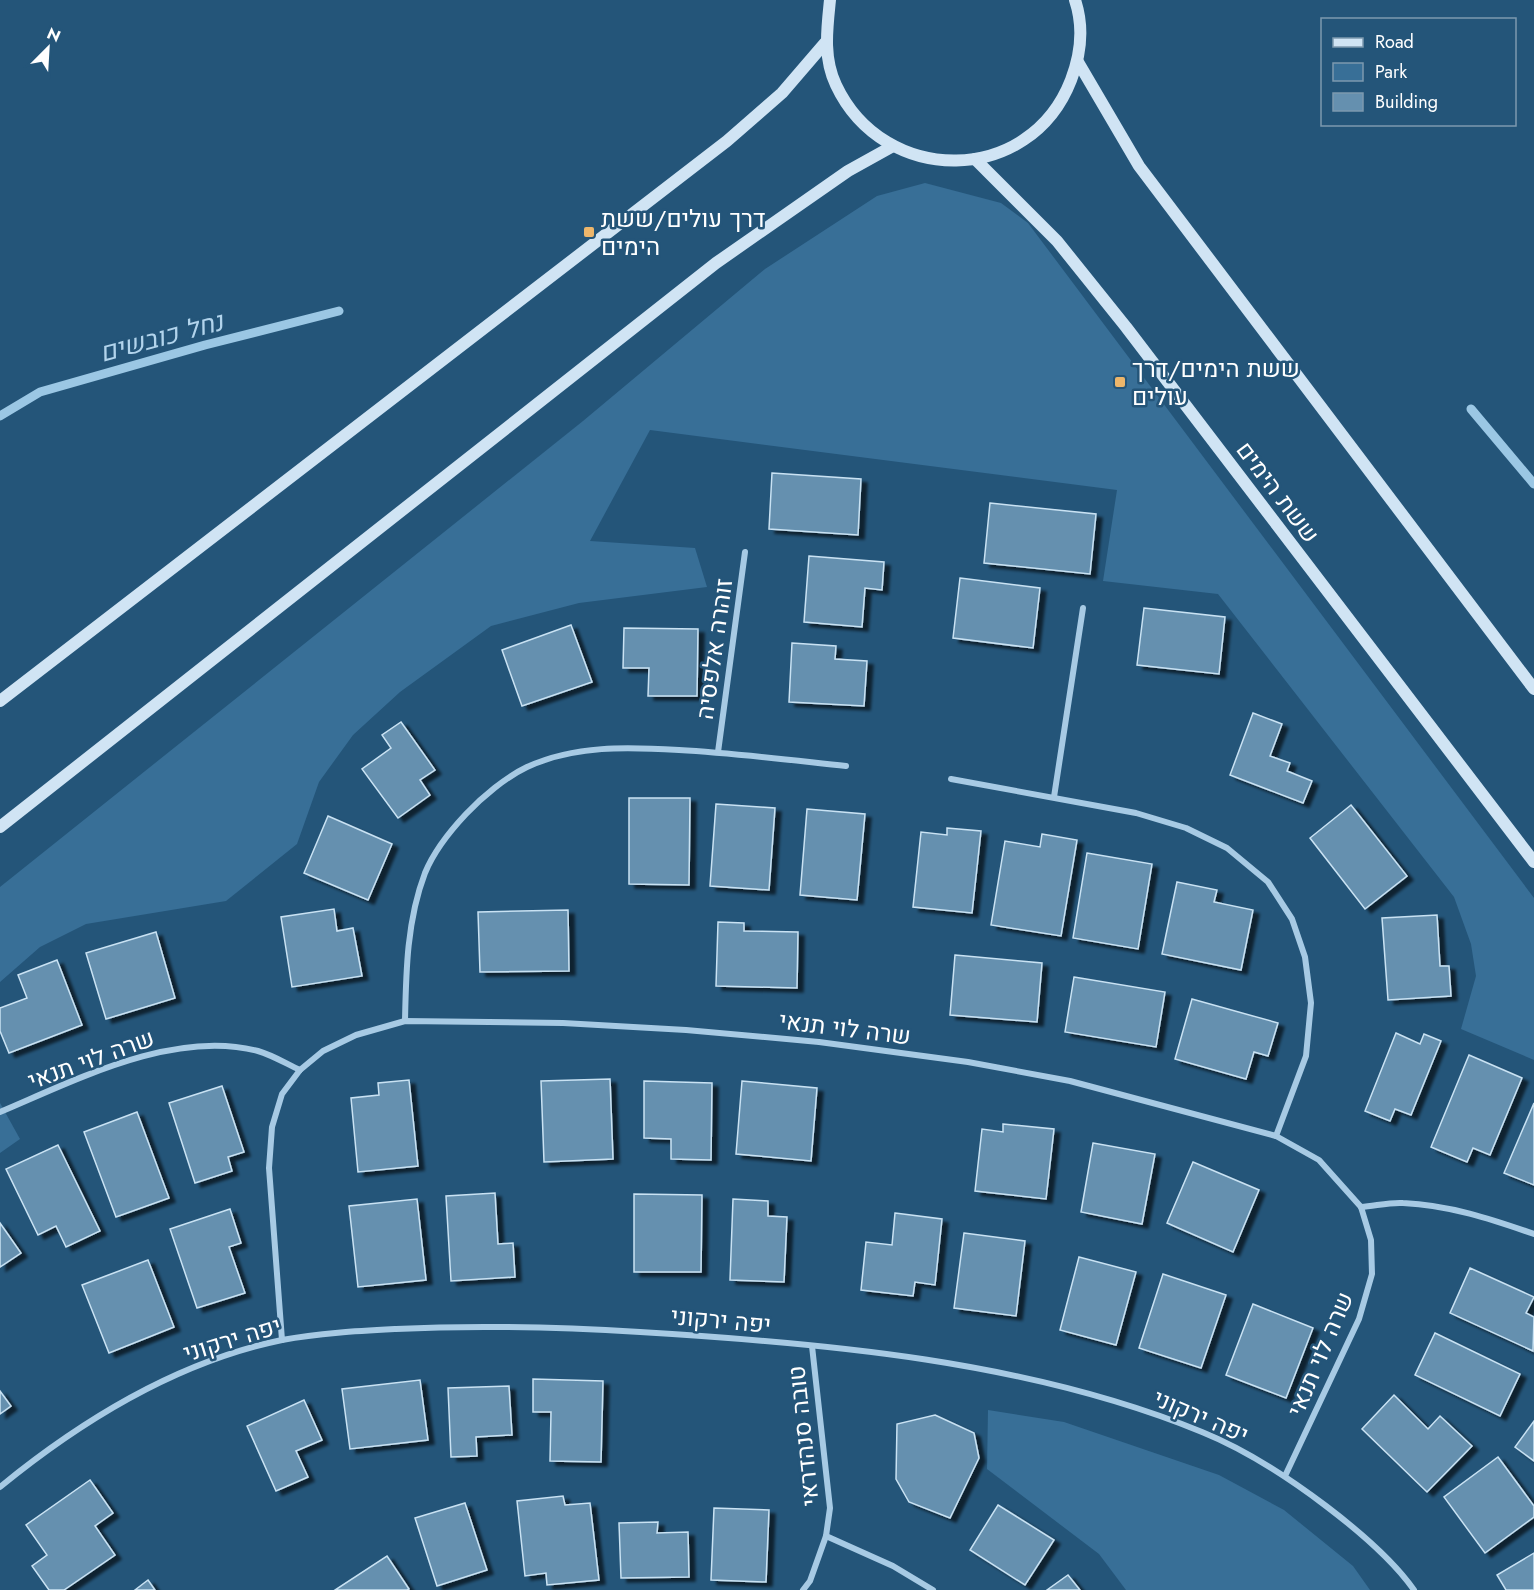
<svg xmlns="http://www.w3.org/2000/svg" width="1534" height="1590" font-family="Jost,Heebo,sans-serif">
  <defs>
    <filter id="shadow"><feDropShadow dx="6" dy="4" stdDeviation="1.5" flood-color="#0009"/></filter>
  </defs>
  <rect width="100%" height="100%" fill="#245579"/>
  <!-- green -->
  <g fill="#386f97">
    <polygon points="925,183 1001,203 1028,223 1534,898 1534,1060 1461,1029 1476,976 1471,944 1454,897 1218,594 1103,581 1117,490 650,430 590,541 695,548 707,587 579,603 491,626 400,692 353,735 319,782 297,844 226,901 86,924 40,947 0,982 0,887 583,421 765,269 877,196"/>
    <polygon points="0,1103 20,1139 0,1153"/>
    <polygon points="988,1410 1064,1422 1219,1475 1284,1510 1353,1566 1370,1590 1126,1590 1099,1554 987,1469"/>
  </g>
  <g fill="none" stroke-linecap="round" stroke-linejoin="round">
    <!-- stream -->
    <g stroke="#9bc7e4" stroke-width="9">
      <polyline points="1471,409 1534,484"/>
      <polyline points="0,416 40,392 205,345 339,311"/>
    </g>
  </g>
  <!-- building -->
  <g fill="#6590af" stroke="#c9e2f3" stroke-width="1.5" filter="url(#shadow)">
    <polygon points="772,473 861,479 858,535 769,529"/>
    <polygon points="990,503 1096,514 1090,574 984,563"/>
    <polygon points="809,556 884,562 882,590 865,588 862,627 804,622"/>
    <polygon points="960,578 1040,588 1033,648 953,638"/>
    <polygon points="1144,608 1225,617 1219,674 1137,665"/>
    <polygon points="571,625 592,682 522,706 502,650"/>
    <polygon points="624,628 698,629 697,696 648,696 649,668 623,668"/>
    <polygon points="792,643 836,646 835,659 867,661 864,706 789,702"/>
    <polygon points="1253,713 1282,724 1270,756 1290,763 1287,771 1312,781 1303,803 1230,775"/>
    <polygon points="401,722 435,770 420,780 430,795 398,818 362,769 391,748 382,735"/>
    <polygon points="629,798 690,798 689,885 629,884"/>
    <polygon points="716,804 775,808 769,890 710,886"/>
    <polygon points="1351,805 1407,876 1365,909 1310,838"/>
    <polygon points="807,809 865,814 857,900 800,895"/>
    <polygon points="328,816 392,844 368,900 304,873"/>
    <polygon points="947,828 981,831 972,913 913,907 921,832 947,835"/>
    <polygon points="1042,834 1077,840 1061,936 991,925 1005,841 1040,847"/>
    <polygon points="1087,853 1152,864 1138,949 1073,938"/>
    <polygon points="1177,882 1217,890 1214,902 1253,910 1241,970 1162,954"/>
    <polygon points="334,909 337,931 353,928 362,976 292,987 281,917"/>
    <polygon points="568,910 569,971 480,972 478,912"/>
    <polygon points="1437,915 1440,966 1449,966 1451,996 1388,1000 1382,918"/>
    <polygon points="718,922 744,923 744,931 798,932 797,988 716,986"/>
    <polygon points="156,932 175,998 106,1019 86,953"/>
    <polygon points="955,955 1042,963 1037,1022 950,1015"/>
    <polygon points="57,960 82,1025 9,1053 0,1031 0,1008 27,998 18,975"/>
    <polygon points="1074,977 1165,992 1156,1047 1065,1032"/>
    <polygon points="1192,999 1278,1023 1268,1056 1254,1052 1246,1079 1175,1059"/>
    <polygon points="1396,1033 1420,1044 1424,1034 1441,1041 1411,1115 1395,1109 1390,1121 1365,1111"/>
    <polygon points="1469,1055 1522,1078 1490,1155 1473,1148 1467,1162 1431,1147"/>
    <polygon points="610,1079 613,1159 544,1162 541,1081"/>
    <polygon points="409,1080 418,1166 358,1172 351,1098 379,1095 378,1083"/>
    <polygon points="644,1081 712,1083 711,1160 671,1159 671,1139 644,1138"/>
    <polygon points="742,1081 817,1088 811,1161 736,1154"/>
    <polygon points="222,1086 244,1152 228,1157 232,1171 195,1183 169,1103"/>
    <polygon points="1534,1103 1534,1185 1504,1173"/>
    <polygon points="137,1112 169,1198 116,1217 84,1132"/>
    <polygon points="1003,1124 1054,1129 1046,1199 975,1191 982,1129 1003,1132"/>
    <polygon points="1093,1143 1155,1154 1142,1224 1081,1212"/>
    <polygon points="58,1145 100,1231 66,1247 56,1226 38,1235 6,1169"/>
    <polygon points="1193,1162 1259,1190 1233,1252 1167,1223"/>
    <polygon points="495,1193 498,1244 513,1243 515,1277 451,1281 446,1196"/>
    <polygon points="634,1194 702,1195 701,1272 634,1272"/>
    <polygon points="417,1199 426,1280 358,1287 349,1206"/>
    <polygon points="733,1199 768,1201 768,1216 787,1217 784,1282 730,1280"/>
    <polygon points="230,1209 241,1243 229,1247 245,1293 197,1308 170,1229"/>
    <polygon points="895,1213 942,1219 935,1285 915,1282 913,1296 861,1290 866,1242 892,1245"/>
    <polygon points="0,1223 21,1253 0,1267"/>
    <polygon points="964,1233 1025,1241 1016,1316 954,1308"/>
    <polygon points="1079,1257 1136,1272 1116,1345 1060,1330"/>
    <polygon points="148,1260 174,1327 109,1353 82,1285"/>
    <polygon points="1470,1268 1534,1297 1526,1313 1534,1317 1533,1351 1450,1313"/>
    <polygon points="1163,1274 1226,1295 1201,1368 1139,1348"/>
    <polygon points="1253,1304 1313,1328 1286,1398 1226,1375"/>
    <polygon points="1435,1333 1520,1374 1500,1416 1415,1375"/>
    <polygon points="533,1379 603,1381 601,1462 550,1461 551,1412 533,1412"/>
    <polygon points="420,1380 428,1440 350,1449 342,1389"/>
    <polygon points="509,1386 512,1435 476,1437 477,1456 451,1457 448,1388"/>
    <polygon points="0,1391 11,1406 0,1414"/>
    <polygon points="1394,1395 1428,1429 1440,1416 1472,1446 1427,1492 1362,1429"/>
    <polygon points="304,1400 322,1440 296,1451 308,1477 276,1491 247,1426"/>
    <polygon points="935,1415 974,1433 979,1458 950,1518 909,1502 896,1479 897,1424"/>
    <polygon points="1534,1421 1534,1461 1515,1447"/>
    <polygon points="1498,1457 1534,1506 1534,1517 1485,1553 1444,1497"/>
    <polygon points="90,1480 113,1513 95,1526 115,1555 64,1590 49,1590 32,1566 47,1555 26,1525"/>
    <polygon points="563,1496 565,1505 590,1503 599,1580 547,1585 546,1573 525,1576 517,1501"/>
    <polygon points="465,1503 487,1570 437,1586 415,1518"/>
    <polygon points="998,1505 1054,1540 1025,1585 970,1550"/>
    <polygon points="714,1508 769,1510 766,1582 711,1580"/>
    <polygon points="658,1522 657,1533 688,1532 689,1577 621,1578 619,1523"/>
    <polygon points="1534,1553 1534,1590 1506,1590 1497,1575"/>
    <polygon points="387,1556 409,1589 407,1590 335,1590"/>
    <polygon points="1068,1575 1080,1590 1047,1590"/>
    <polygon points="148,1580 155,1590 135,1590"/>
  </g>
  <g fill="none" stroke-linecap="round" stroke-linejoin="round">
    <!-- street -->
    <g stroke="#a7cae4" stroke-width="6">
      <polyline points="718,752 745,552"/>
      <polyline points="951,779 1136,813 1186,828 1227,848 1268,882 1292,919 1305,957 1311,1003 1306,1056 1276,1136"/>
      <polyline points="1054,797 1083,608"/>
      <path d="M405,1021c1,-50 2,-101 20,-148 9,-22 25,-42 41,-59 16,-17 40,-37 61,-47 48,-22 100,-20 152,-17 55,3 111,10 167,16"/>
      <path d="M0,1112c76,-32 174,-83 258,-61 14,4 29,13 42,19"/>
      <path d="M1361,1207c14,-1 29,-5 42,-4 46,2 88,16 131,31"/>
      <polyline points="282,1340 269,1168 272,1127 282,1094 300,1070 323,1051 356,1035 405,1021 563,1023 686,1030 819,1042 968,1062 1070,1081 1276,1136 1319,1160 1361,1207 1371,1240 1372,1274 1359,1319 1285,1476"/>
      <path d="M0,1487c82,-67 176,-125 282,-147 37,-7 76,-9 114,-11 81,-4 162,-2 244,3 185,11 389,29 562,100 42,17 87,46 124,74 29,22 67,54 88,84"/>
      <polyline points="826,1536 893,1566 933,1590"/>
      <polyline points="803,1590 810,1581 826,1536 830,1508 812,1346"/>
    </g>
    <!-- secondary -->
    <g stroke="#d0e4f4" stroke-width="12">
      <path d="M830,0c-3,29 -7,58 6,85 48,102 194,101 235,-5 10,-26 13,-53 4,-80"/>
      <polyline points="1078,62 1139,166 1534,689"/>
      <polyline points="975,159 1057,241 1126,327 1534,862"/>
      <polyline points="0,701 727,141 782,93 825,43"/>
      <polyline points="0,827 716,263 848,171 893,146"/>
    </g>
  </g>
  <!-- markers -->
  <g fill="#edb66b" stroke="#245579" stroke-width="2">
    <rect x="583" y="226" width="12" height="12" rx="3"/>
    <rect x="1114" y="376" width="12" height="12" rx="3"/>
  </g>
  <g text-anchor="middle" dominant-baseline="central" stroke-width="5" stroke-linejoin="round" paint-order="stroke">
    <!-- poi labels -->
    <g font-size="24" fill="#fff" stroke="#245579" text-anchor="start">
      <text x="601" y="218">דרך עולים/ששת<tspan x="601" dy="28">הימים</tspan></text>
      <text x="1132" y="368">ששת הימים/דרך<tspan x="1132" dy="28">עולים</tspan></text>
    </g>
    <!-- street labels -->
    <g font-size="24" fill="#fff" stroke="#245579">
      <text transform="translate(1278 492) rotate(53)">ששת הימים</text>
      <text transform="translate(714 649) rotate(-82)">זוהרה אלפסיה</text>
      <text transform="translate(845 1028) rotate(7)">שרה לוי תנאי</text>
      <text transform="translate(91 1059) rotate(-20)">שרה לוי תנאי</text>
      <text transform="translate(721 1320) rotate(5)">יפה ירקוני</text>
      <text transform="translate(232 1339) rotate(-17)">יפה ירקוני</text>
      <text transform="translate(1320 1354) rotate(-67)">שרה לוי תנאי</text>
      <text transform="translate(1201 1416) rotate(23)">יפה ירקוני</text>
      <text transform="translate(803 1436) rotate(-96)">טובה סנהדראי</text>
    </g>
    <!-- water labels -->
    <g font-size="26" font-style="italic" fill="#b2d4ec" stroke="#245579">
      <text transform="translate(161 337) rotate(-15)">נחל כובשים</text>
    </g>
  </g>
  <!-- legend -->
  <rect x="1321" y="18" width="195" height="108" fill="#245579" stroke="#7c99af" stroke-width="1.5"/>
  <rect x="1333" y="38" width="30" height="9" fill="#d0e4f4" stroke="#7c99af" stroke-width="1.5"/>
  <text x="1375" y="48" font-size="18" fill="#ffffff">Road</text>
  <rect x="1333" y="63" width="30" height="18" fill="#386f97" stroke="#7c99af" stroke-width="1.5"/>
  <text x="1375" y="78" font-size="18" fill="#ffffff">Park</text>
  <rect x="1333" y="93" width="30" height="18" fill="#6590af" stroke="#7c99af" stroke-width="1.5"/>
  <text x="1375" y="108" font-size="18" fill="#ffffff">Building</text>
  <!-- north arrow -->
  <g transform="translate(48 48) rotate(24)" stroke="#245579" stroke-width="4.5" paint-order="stroke">
  <path d="M0-4.5L10 22L0 15L-10 22Z" fill="#ffffff"/>
  <text y="-9" font-size="16" font-weight="bold" text-anchor="middle" fill="#ffffff">N</text>
  </g>
</svg>
